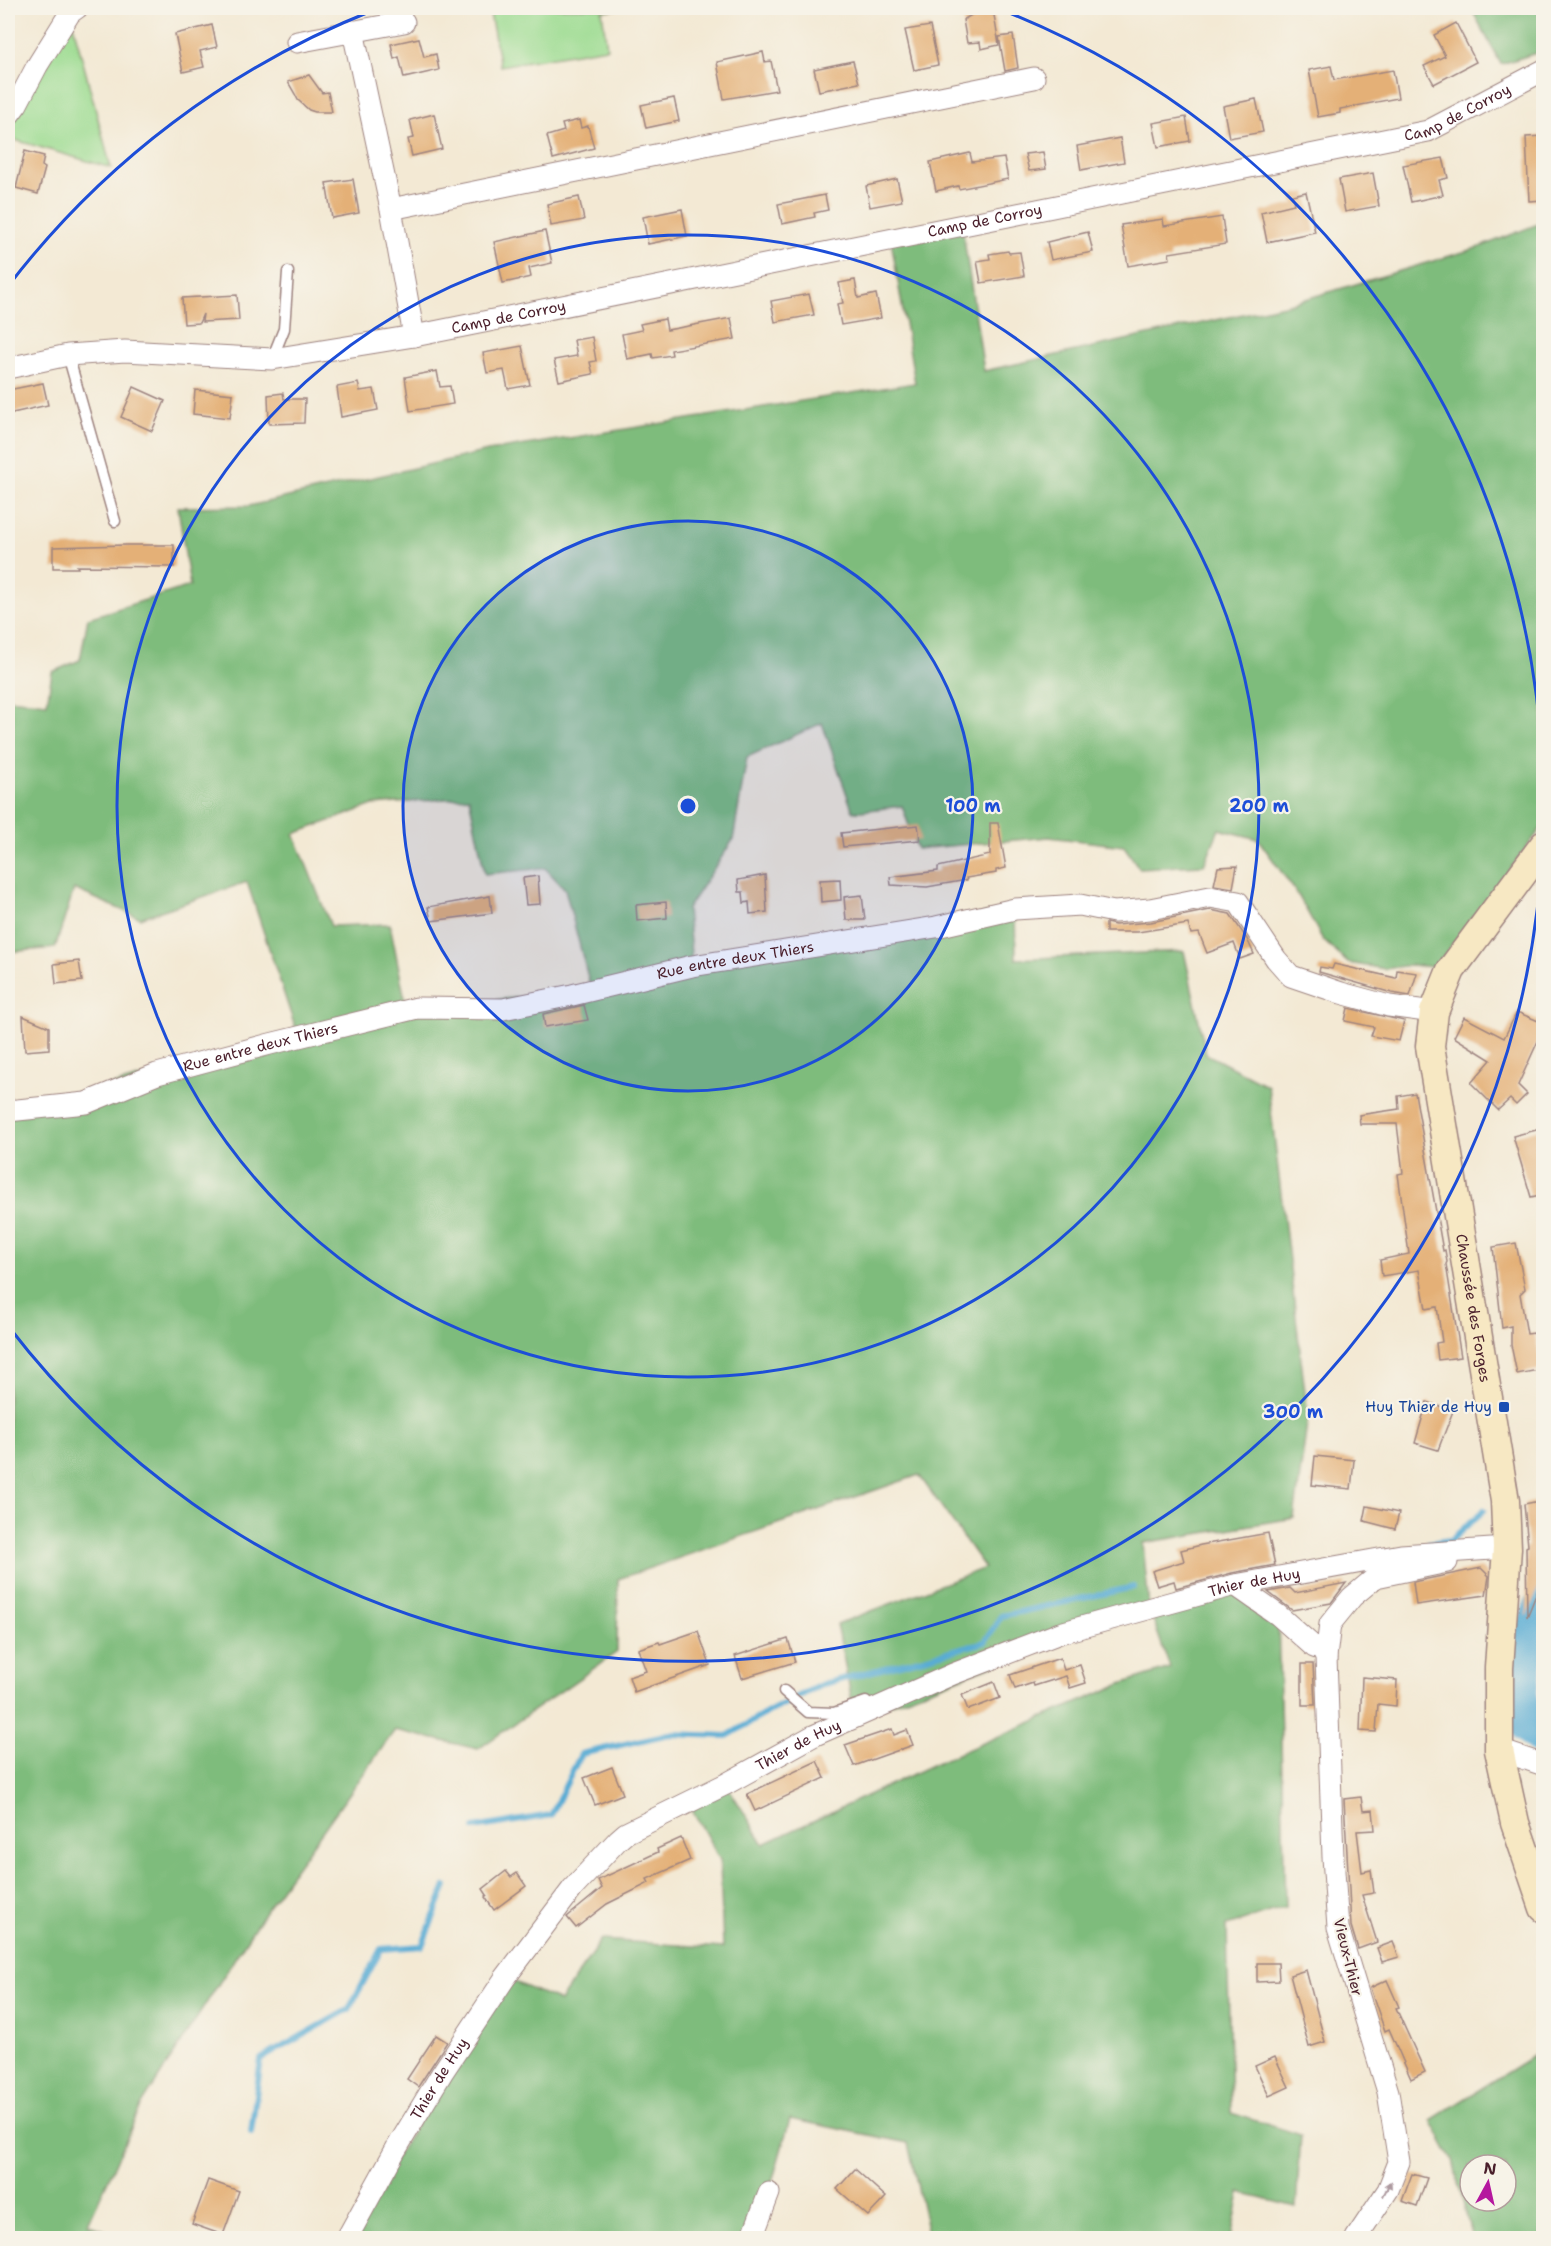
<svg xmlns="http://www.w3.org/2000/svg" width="1551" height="2246" font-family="'Shantell Sans',sans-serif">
  <rect width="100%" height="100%" fill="#f7f3e8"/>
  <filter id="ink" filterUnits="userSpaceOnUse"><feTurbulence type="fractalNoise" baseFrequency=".0167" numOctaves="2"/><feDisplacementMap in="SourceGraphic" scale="12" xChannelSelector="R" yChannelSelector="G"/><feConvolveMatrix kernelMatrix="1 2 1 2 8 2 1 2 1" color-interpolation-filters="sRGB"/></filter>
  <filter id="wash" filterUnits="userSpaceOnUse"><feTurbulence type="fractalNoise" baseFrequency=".008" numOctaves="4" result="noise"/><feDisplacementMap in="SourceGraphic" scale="24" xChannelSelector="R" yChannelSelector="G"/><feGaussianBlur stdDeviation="1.35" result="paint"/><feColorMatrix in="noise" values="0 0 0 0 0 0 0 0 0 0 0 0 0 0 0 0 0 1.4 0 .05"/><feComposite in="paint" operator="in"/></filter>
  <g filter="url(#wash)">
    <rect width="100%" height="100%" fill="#f3e9d4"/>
    <!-- green -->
    <g fill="#9ddc92" stroke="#747e5e" stroke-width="1.5">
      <polygon points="489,8 616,8 616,9 602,11 607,48 500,66"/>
      <polygon points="70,13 111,168 8,138 8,116"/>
    </g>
    <!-- forest -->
    <g fill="#7ebc7c" stroke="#646e54" stroke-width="1.5" fill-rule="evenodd">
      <polygon points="1471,8 1538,8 1543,20 1543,51 1501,64"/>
      <path d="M1543,222v604l-108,141 -25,-2 -25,4 -37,-6 -25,-23 -25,-45 -40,-56 -39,-10 -15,36 -65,3 -15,-22 -75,-9 -132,12 -15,-43 -49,6 -31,-89 -75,34 -14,83 -46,69 5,56 323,-56 1,50 168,-8 22,103 62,32 40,331 -14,101 -151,25 6,65 86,-23 43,30 7,292 -58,19 4,187 70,22 -5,72 -56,-14 -9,45h-302l-21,-95 -118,-24 -21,74 -17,45h-405l158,-260 55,23 41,-61 122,8 -3,-88 -32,-58 38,-18 38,60 170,-80 187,-80 49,-16 -21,-60 -294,109 -18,-93 148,-56 -66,-93 -301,104 -1,73 -139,97 -83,-19 -128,178 -125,196 -54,120 34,14h-114v-1127h7l283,-75 -51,-154 -107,36 -66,-29 -19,59 -47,4v-253l39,4 5,-31 28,-12 8,-42 102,-32 -12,-79 71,-1 239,-55 427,-68 -24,-143 71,-14 22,145 305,-67 191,-57zM469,797l16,77 60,-6 20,21 26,100 -184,21 -17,-86 -59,2 -37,-92 79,-29z"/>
      <path d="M1533,2056l10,33v149h-71l-19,-77 -22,-41zM1470,2165h36v36h-36z"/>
    </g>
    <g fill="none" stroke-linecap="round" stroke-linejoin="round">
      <!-- stream -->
      <g stroke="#59acd4" stroke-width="6">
        <polyline points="1430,1543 1451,1540 1484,1510"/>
        <polyline points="474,1828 551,1815 581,1754 669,1734 727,1736 770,1711 823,1684 985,1642 1001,1616 1134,1587"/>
        <polyline points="251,2132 261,2059 349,2009 381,1949 422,1946 446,1886"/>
      </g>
      <!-- river -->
      <polyline stroke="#59acd4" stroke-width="34" points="1544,1598 1533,1628 1520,1692 1528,1728 1544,1740"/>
    </g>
    <g id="blocks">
      <!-- building -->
      <g fill="#e4b077">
        <polygon points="978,11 994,15 999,45 981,49 980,42 967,43 963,20"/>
        <polygon points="1456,23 1476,62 1434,84 1424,66 1445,56 1434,35"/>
        <polygon points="212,25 217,47 200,51 204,67 183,72 175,34"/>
        <polygon points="930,26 938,65 914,70 905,30"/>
        <polygon points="1013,35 1018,68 1005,71 999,37"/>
        <polygon points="419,38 424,57 436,54 439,70 404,78 399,57 394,59 391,44"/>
        <polygon points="763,52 765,62 771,61 777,90 724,99 717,62"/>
        <polygon points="853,61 859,83 819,91 814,69"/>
        <polygon points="1331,66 1334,80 1393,70 1398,98 1340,109 1340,113 1318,117 1309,70"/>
        <polygon points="309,75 322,93 328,92 332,112 315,112 309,110 298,100 295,94 288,82"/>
        <polygon points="674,98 679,121 646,128 641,105"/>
        <polygon points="1256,99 1263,132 1229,138 1223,106"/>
        <polygon points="434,114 442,149 412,156 408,139 414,138 410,120"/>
        <polygon points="1186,117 1190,141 1158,147 1153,123"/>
        <polygon points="579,120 581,128 588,126 594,148 553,159 547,136 564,131 562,124"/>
        <polygon points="1544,136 1544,200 1529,201 1526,137"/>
        <polygon points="1120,138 1124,162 1081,170 1077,146"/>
        <polygon points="25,151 44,156 42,166 45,168 38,194 16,188"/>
        <polygon points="1043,152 1046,169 1029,171 1025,154"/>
        <polygon points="970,153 972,162 1004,158 1008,179 959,189 958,186 936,191 930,162"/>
        <polygon points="1443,158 1448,178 1439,180 1443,195 1411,202 1403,165"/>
        <polygon points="1373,173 1379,206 1345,212 1339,179"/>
        <polygon points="353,179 359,213 332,218 326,183"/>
        <polygon points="897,179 902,201 870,207 866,186"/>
        <polygon points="1306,192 1315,232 1267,242 1261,212 1294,204 1292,195"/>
        <polygon points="825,195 828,210 814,213 815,217 782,224 778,204"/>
        <polygon points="579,197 584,220 551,226 547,204"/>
        <polygon points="682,209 687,236 648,244 643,217"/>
        <polygon points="1222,217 1226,244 1169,253 1170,259 1128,266 1121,225 1163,219 1164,226"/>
        <polygon points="545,231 552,263 529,268 531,277 503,283 494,242"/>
        <polygon points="1088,232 1093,252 1051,260 1047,242"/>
        <polygon points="1008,251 1009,253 1020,252 1024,276 981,283 977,261 990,259 989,254"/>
        <polygon points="855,280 858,298 876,294 881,318 841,325 837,304 843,303 839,283"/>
        <polygon points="809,294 814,315 775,322 771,301"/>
        <polygon points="237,295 239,320 202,322 203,314 199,323 184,324 182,298"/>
        <polygon points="731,318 735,339 671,350 672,355 653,358 652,354 627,359 622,334 642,330 640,324 665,319 667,330"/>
        <polygon points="592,337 596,361 590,362 593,374 559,381 554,360 577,356 574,340"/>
        <polygon points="522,346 530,385 508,389 504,370 487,373 483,353"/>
        <polygon points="437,371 440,387 450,386 453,404 410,411 405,377"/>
        <polygon points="43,383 48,405 8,414 8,390"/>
        <polygon points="358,383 360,391 374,389 378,410 341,417 337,387"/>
        <polygon points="134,387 165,401 152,431 121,417"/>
        <polygon points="195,390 233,394 230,418 193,414"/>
        <polygon points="283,393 284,399 305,399 304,423 269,424 268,395"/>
        <polygon points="126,545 174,545 174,567 77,566 78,568 53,568 53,547"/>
        <polygon points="990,823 998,823 1006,868 996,870 996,873 966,878 967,880 927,887 891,885 890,877 938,871 938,867 990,855"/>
        <polygon points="918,825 920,840 843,847 841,833"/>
        <polygon points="1237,866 1233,888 1214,885 1218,867"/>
        <polygon points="765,875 767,912 750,914 749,902 744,903 743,892 739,892 738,880"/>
        <polygon points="538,876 540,904 526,905 523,878"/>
        <polygon points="840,879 841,900 821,902 820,880"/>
        <polygon points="862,895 865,920 846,920 844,897"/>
        <polygon points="490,896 492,913 431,921 428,907"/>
        <polygon points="666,902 667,918 637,921 636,905"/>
        <polygon points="1210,910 1230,914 1247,939 1254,954 1240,959 1234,943 1207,953 1199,933 1191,934 1188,924 1138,932 1106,932 1106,923 1115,925 1151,922"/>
        <polygon points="79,961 82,981 56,984 54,964"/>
        <polygon points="1334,964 1396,978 1397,970 1417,973 1410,996 1392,993 1319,972 1320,967 1332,969"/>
        <polygon points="584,1005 588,1020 545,1027 543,1014"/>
        <polygon points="1348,1008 1404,1021 1399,1041 1371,1036 1374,1027 1345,1021"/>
        <polygon points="1517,1012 1543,1023 1538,1041 1518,1085 1527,1094 1516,1105 1510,1099 1498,1110 1471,1083 1491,1060 1454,1037 1464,1017 1504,1038"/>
        <polygon points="23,1016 49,1027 49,1049 25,1051"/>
        <polygon points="1415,1093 1443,1251 1445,1250 1447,1262 1446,1264 1461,1357 1438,1360 1436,1343 1442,1342 1437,1307 1426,1309 1419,1270 1382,1276 1380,1260 1409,1254 1398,1174 1403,1173 1397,1124 1360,1124 1359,1115 1399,1109 1398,1096"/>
        <polygon points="1544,1128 1544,1194 1531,1197 1513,1136"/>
        <polygon points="1516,1243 1525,1289 1520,1294 1527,1334 1534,1333 1544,1369 1517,1374 1511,1345 1511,1326 1502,1328 1493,1247"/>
        <polygon points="1427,1402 1453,1411 1438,1450 1415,1443"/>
        <polygon points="1315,1456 1354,1460 1351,1489 1312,1485"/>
        <polygon points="1534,1502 1544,1507 1544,1575 1527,1617 1526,1547 1528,1546 1524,1504"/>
        <polygon points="1367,1506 1399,1513 1395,1529 1364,1521"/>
        <polygon points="1268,1533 1275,1565 1232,1573 1176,1588 1174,1581 1157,1586 1152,1571 1184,1561 1181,1550 1201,1545"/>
        <polygon points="1481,1568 1489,1576 1486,1595 1416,1605 1413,1582"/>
        <polygon points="1346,1583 1331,1603 1292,1610 1268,1592 1290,1588 1295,1593"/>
        <polygon points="698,1631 710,1665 634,1692 629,1677 646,1671 638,1649 659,1642 660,1644"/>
        <polygon points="788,1639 795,1662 742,1678 735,1656"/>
        <polygon points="1060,1658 1064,1670 1080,1665 1086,1683 1070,1688 1066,1676 1034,1686 1033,1683 1015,1689 1010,1675"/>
        <polygon points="1302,1664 1313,1664 1315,1705 1302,1705"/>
        <polygon points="1362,1677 1397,1680 1396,1706 1378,1704 1376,1732 1360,1731"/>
        <polygon points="994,1682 1000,1698 968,1710 962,1695"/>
        <polygon points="892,1729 894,1735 907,1730 913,1745 854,1766 845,1745"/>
        <polygon points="817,1761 825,1778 755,1811 747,1794"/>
        <polygon points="612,1767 623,1794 595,1805 584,1778"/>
        <polygon points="1361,1797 1363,1811 1373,1810 1375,1830 1357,1831 1362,1872 1371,1870 1374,1893 1362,1895 1377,1942 1358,1949 1351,1926 1344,1799"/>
        <polygon points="681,1838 690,1860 647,1879 649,1883 607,1904 576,1928 567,1917 602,1888 598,1880 658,1852 657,1849"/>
        <polygon points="506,1871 511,1877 517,1873 526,1886 494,1910 485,1897 487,1895 483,1889"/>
        <polygon points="1393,1942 1399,1957 1382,1962 1377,1948"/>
        <polygon points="1257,1963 1278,1963 1279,1981 1257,1982"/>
        <polygon points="1306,1970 1325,2042 1309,2047 1290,1975"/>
        <polygon points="1387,1980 1399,2007 1396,2008 1425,2072 1411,2079 1389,2029 1385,2031 1370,1988"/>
        <polygon points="436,2035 447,2042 418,2087 407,2079"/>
        <polygon points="1275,2057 1289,2087 1269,2096 1255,2066"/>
        <polygon points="855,2169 886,2197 868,2216 837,2189"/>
        <polygon points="1412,2174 1427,2178 1417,2206 1402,2201"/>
        <polygon points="208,2180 239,2191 223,2235 192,2224"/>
      </g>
    </g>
  </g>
  <g filter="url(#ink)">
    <use href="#blocks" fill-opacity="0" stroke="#9e8480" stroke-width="1.5"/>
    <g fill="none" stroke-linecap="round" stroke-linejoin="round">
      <defs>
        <g id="lane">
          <polyline points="68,355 115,521"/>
          <polyline points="272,359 284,329 288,272"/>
          <polyline points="784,1691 808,1712 834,1713 866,1702"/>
        </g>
        <g id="street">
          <polyline points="353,31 391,209 414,336"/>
          <polyline points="297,42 404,22"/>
          <polyline points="8,116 17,104 37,66 70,13 77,8"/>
          <polyline points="391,209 1034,78"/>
          <path id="s1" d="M8,368l60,-13 57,-4 147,8 142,-23 1014,-205 116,-61"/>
          <path id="s2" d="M8,1111l78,-8 71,-29 113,-30 147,-36 86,1 69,-14 120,-29 244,-39 79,-18 65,-4 34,7 36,-3 60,-12 28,5 38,57 15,17 50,17 48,13 45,6"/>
          <polyline points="1235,1585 1278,1615 1314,1647 1322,1650 1326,1657"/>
          <polyline points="1499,1750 1544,1765"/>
          <path id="s3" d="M347,2238l49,-89 46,-76 63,-95 68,-90 45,-48 8,-7 100,-49 87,-48 140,-62 107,-41 175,-48 166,-30 106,-7"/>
          <polyline points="752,2238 769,2193"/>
          <polyline points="1356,2238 1388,2190 1399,2162 1388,2092 1338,1928 1333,1857 1326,1657 1330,1624 1352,1597 1376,1577 1447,1562"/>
        </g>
        <g id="secondary">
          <path id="s4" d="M1544,845l-93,125 -17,42 -4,34 75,455 2,47 -8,120v82l16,73 29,85"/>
        </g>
      </defs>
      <!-- lane casing -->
      <use href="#lane" stroke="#9e8480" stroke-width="13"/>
      <!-- street casing -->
      <use href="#street" stroke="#9e8480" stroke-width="23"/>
      <!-- secondary casing -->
      <use href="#secondary" stroke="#9e8480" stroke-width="31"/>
      <!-- lane -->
      <use href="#lane" stroke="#fff" stroke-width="10"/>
      <!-- street -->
      <use href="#street" stroke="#fff" stroke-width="21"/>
      <!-- secondary -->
      <use href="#secondary" stroke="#f7e8c3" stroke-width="28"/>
    </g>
    <!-- one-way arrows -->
    <defs><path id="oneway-solid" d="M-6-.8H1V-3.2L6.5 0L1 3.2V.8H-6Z" transform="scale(1.5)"/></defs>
    <use fill="#ae9aa0" href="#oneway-solid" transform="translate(1387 2189) rotate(-63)"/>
  </g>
  <!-- distance rings -->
  <circle cx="688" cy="806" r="285" fill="#1d4ed8" fill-opacity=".12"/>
  <g fill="none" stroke="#1d4ed8" stroke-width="3">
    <circle cx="688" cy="806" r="285"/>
    <circle cx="688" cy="806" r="571"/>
    <path d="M1543 836A856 856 0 0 1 9 1327M9 285A856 856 0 0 1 374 10M1002 10A856 856 0 0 1 1543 776"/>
  </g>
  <!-- markers -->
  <rect fill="#1a4fb4" stroke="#f7f3e8" stroke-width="2" x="1498" y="1401" width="12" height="12" rx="3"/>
  <g text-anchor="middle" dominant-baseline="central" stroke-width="4.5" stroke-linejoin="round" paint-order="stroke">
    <!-- street labels -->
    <g font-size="15" fill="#4a1f2b" stroke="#f7f3e8">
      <text stroke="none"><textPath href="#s1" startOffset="1478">Camp de Corroy</textPath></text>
      <text stroke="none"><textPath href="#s1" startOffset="992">Camp de Corroy</textPath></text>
      <text stroke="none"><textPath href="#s1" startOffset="506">Camp de Corroy</textPath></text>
      <text stroke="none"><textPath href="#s2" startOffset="747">Rue entre deux Thiers</textPath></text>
      <text stroke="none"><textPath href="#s2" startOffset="262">Rue entre deux Thiers</textPath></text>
      <text stroke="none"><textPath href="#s4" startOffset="501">Chaussée des Forges</textPath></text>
      <text stroke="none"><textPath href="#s3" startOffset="1173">Thier de Huy</textPath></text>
      <text stroke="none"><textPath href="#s3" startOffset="687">Thier de Huy</textPath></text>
      <text transform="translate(1348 1957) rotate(76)">Vieux-Thier</text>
      <text stroke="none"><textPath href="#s3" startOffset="184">Thier de Huy</textPath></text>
    </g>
    <!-- transit labels -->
    <g font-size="15" fill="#164399" stroke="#f7f3e8" text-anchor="end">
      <text x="1492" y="1407">Huy Thier de Huy</text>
    </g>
  </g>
  <circle cx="688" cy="806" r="9" fill="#1d4ed8" stroke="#f7f3e8" stroke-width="3"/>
  <g font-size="18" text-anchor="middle" font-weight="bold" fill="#1d4ed8" stroke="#f7f3e8" stroke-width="4.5" stroke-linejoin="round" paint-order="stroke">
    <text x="973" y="812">100 m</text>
    <text x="1259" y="812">200 m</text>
    <text x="1293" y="1418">300 m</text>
  </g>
  <!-- margin -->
  <rect width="1551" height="2246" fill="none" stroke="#f7f3e8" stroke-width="30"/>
  <!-- north arrow -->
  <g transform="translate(1488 2183) rotate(8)"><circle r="28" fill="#f7f3e8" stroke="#b29e9c" stroke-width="1.5"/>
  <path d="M0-4.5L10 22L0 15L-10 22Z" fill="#b5179e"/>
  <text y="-9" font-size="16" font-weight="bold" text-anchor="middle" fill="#4a1f2b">N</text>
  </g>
</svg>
